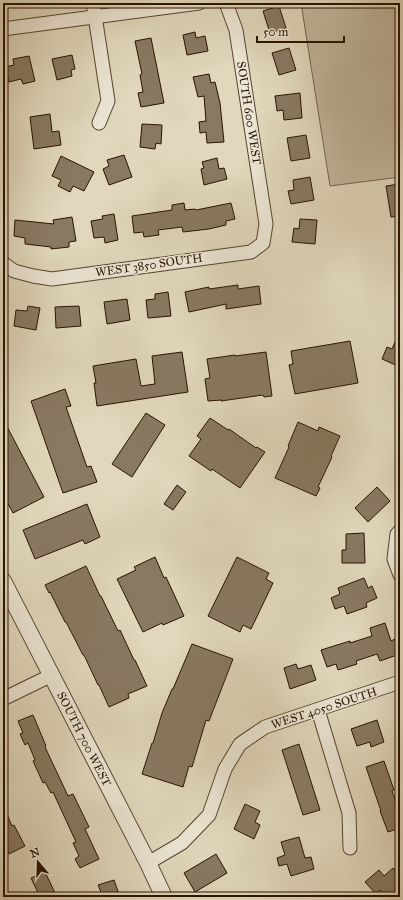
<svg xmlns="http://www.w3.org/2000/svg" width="403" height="900" font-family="'IM FELL Great Primer',serif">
  <rect width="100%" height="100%" fill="#e0d7bc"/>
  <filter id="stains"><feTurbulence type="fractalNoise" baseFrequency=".005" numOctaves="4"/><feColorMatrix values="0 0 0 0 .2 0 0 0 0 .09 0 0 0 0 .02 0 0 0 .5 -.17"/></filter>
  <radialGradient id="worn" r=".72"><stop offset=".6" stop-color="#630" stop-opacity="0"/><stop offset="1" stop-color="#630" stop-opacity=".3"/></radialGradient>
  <!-- green -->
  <polygon fill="#c1b69c" stroke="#75644e" points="301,3 400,3 400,177 330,186"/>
  <!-- building -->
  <g fill="#887962" stroke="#291300">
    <polygon points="279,6 286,28 270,33 263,11"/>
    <polygon points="195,32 196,38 205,36 208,51 187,55 183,35"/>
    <polygon points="151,38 164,103 141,107 138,93 143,92 140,75 142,74 135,41"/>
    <polygon points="289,48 296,70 279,75 272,53"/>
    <polygon points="72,55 75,69 71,70 72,76 57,80 52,59"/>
    <polygon points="29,56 35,81 23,84 21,79 9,82 5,67 14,65 13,59"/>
    <polygon points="209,74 211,83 215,82 220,103 224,142 207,143 206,132 200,133 199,122 206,121 204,96 198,97 193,77"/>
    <polygon points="300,93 302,118 284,120 283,110 277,111 275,96"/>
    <polygon points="50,114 52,132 59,131 61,145 34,149 30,117"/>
    <polygon points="142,124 162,125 161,144 156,143 155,149 140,147"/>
    <polygon points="306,135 310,158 291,161 287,138"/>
    <polygon points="124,155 132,177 109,185 103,169 109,166 107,160"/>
    <polygon points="61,156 94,172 84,191 73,186 70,192 58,186 61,180 52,176"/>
    <polygon points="217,158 219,169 224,168 227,179 204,185 201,169 204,168 202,162"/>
    <polygon points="310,177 314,200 291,204 288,191 294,190 293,180"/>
    <polygon points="400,184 400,216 391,217 386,186"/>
    <polygon points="184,203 185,210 195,209 196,210 231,203 235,219 226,221 226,225 209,229 183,232 182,227 158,230 159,235 144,237 143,232 134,233 132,216 172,210 172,205"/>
    <polygon points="114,214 118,240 105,243 104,237 94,238 91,221 103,219 102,216"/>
    <polygon points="72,217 76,241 69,242 69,247 51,249 51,247 25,244 25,238 14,236 15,220 54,224 53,220"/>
    <polygon points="300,219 317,220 315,244 292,242 294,228 299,229"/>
    <polygon points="238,285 238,289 259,286 261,304 226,309 226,304 189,312 185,292 209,287 209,289"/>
    <polygon points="168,292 171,316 148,318 146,300 155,299 155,294"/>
    <polygon points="127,299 130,320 107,324 104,302"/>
    <polygon points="28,306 40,308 36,330 14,326 16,310 27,311"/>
    <polygon points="79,306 81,326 56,328 55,307"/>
    <polygon points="400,331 400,367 382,359 387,347 392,349"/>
    <polygon points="350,341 358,383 295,394 289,365 293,364 291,351"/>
    <polygon points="182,352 188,392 97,406 94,383 96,383 93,366 136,359 141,386 155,384 152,356"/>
    <polygon points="266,352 272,396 264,397 263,395 221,401 222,400 208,401 205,379 210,378 207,359 235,355 235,356"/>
    <polygon points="65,389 71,406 66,407 87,467 91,466 97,482 63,493 31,401"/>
    <polygon points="146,413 165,425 132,477 112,464"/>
    <polygon points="210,418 228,430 229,429 256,448 257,447 265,452 240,488 212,469 211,471 189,456 201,439 197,436"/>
    <polygon points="3,419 44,497 13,513 5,498 8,497 3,488"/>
    <polygon points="298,422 318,431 319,427 340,436 331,456 332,457 318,487 320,488 316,496 275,478 289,447 288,446"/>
    <polygon points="177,485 186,492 173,510 164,504"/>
    <polygon points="377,487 390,501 368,522 355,508"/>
    <polygon points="87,504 100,537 85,544 83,540 35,559 23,530"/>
    <polygon points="364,533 365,563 342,563 342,550 346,550 346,534"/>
    <polygon points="155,557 164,578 166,577 184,616 163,625 162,623 143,632 117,579 136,570 134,567"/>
    <polygon points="237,557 269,573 266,579 273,583 251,629 243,625 240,632 208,616"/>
    <polygon points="86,566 100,596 101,596 118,631 120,630 134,660 135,660 147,686 128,694 129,698 109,707 99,685 98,685 84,655 83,655 66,622 65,622 50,592 49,593 45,585"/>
    <polygon points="364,578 368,588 372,586 377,598 366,603 367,607 347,614 344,606 335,609 331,598 340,594 338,588"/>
    <polygon points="385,623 391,641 395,639 400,654 380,661 377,654 356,661 357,664 338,670 336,664 327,667 321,650 350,641 350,643 372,636 370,628"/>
    <polygon points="192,644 233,659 209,721 206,720 192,767 189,766 183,787 142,774 152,743 153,743 162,713 172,689 173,689"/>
    <polygon points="296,664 298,669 311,665 316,680 290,689 284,668"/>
    <polygon points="33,715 46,746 45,747 68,796 73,794 89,827 85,829 99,859 80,868 75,859 79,856 73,843 76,842 53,792 51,793 45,782 43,783 33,761 35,760 28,743 25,745 20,734 23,733 18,721"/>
    <polygon points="377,720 384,742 371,747 370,742 357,746 351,729"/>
    <polygon points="299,744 320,810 303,815 282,750"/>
    <polygon points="384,761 394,790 392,791 400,812 400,828 388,832 380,811 381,811 366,767"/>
    <polygon points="245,804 260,811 255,822 260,825 254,839 234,829"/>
    <polygon points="3,805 12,826 14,825 25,846 9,854 3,842"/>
    <polygon points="299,837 305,858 311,857 314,869 291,876 287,864 279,866 277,858 285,855 281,842"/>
    <polygon points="216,854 227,873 195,892 184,873"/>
    <polygon points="393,868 400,875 400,887 396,890 400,894 400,897 386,897 380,890 376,894 365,882 379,870 384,876"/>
    <polygon points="45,872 57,897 40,897 31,878"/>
    <polygon points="114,880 120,897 103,897 98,885"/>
  </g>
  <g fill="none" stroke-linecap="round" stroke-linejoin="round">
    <defs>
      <g id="minor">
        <polyline points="93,3 108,101 99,123"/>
        <polyline points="3,29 199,3"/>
        <polyline points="3,263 14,271 33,276 52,279 251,252 263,243 266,224 236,30 226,3"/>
        <polyline points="400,531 397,534 394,559 400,575"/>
        <polyline points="3,699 52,675"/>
        <polyline points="318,710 349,813 350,848"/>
        <polyline points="148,863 182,843 209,815 225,769 240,744 265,727 400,682"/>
      </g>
      <polyline id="tertiary" points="3,581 148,863 164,897"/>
    </defs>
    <!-- minor casing -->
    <use href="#minor" stroke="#57442f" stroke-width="15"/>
    <!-- tertiary casing -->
    <use href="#tertiary" stroke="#57442f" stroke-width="18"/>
    <!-- minor -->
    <use href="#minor" stroke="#ebe5d3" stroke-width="13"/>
    <!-- tertiary -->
    <use href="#tertiary" stroke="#ebe5d3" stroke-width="16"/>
  </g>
  <g text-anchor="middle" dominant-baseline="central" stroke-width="3" stroke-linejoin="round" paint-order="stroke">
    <!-- street labels -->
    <g font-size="12" fill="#291300" stroke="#ebe5d3">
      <text transform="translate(249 113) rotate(81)">SOUTH 600 WEST</text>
      <text transform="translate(149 265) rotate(-8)">WEST 3850 SOUTH</text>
      <text transform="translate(324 708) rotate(-18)">WEST 4050 SOUTH</text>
      <text transform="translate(84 739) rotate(63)">SOUTH 700 WEST</text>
    </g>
  </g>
  <!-- margin -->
  <rect width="403" height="900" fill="none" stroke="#e0d7bc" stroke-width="16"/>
  <rect x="4" y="4" width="395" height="892" fill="none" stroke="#291300" stroke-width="2"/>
  <rect x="8" y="8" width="387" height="884" fill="none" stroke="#291300"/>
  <!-- north arrow -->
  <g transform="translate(38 862) rotate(341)" stroke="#ebe5d3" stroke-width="3" paint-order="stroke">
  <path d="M0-3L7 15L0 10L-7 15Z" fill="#291300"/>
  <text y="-6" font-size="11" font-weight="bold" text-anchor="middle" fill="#291300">N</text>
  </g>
  <!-- scale -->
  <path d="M257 36v6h87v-6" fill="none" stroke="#291300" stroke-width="2"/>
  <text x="263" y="36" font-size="12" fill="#291300" stroke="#ebe5d3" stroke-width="3" paint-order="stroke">50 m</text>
  <rect width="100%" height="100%" filter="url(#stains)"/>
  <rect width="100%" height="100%" fill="url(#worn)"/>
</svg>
